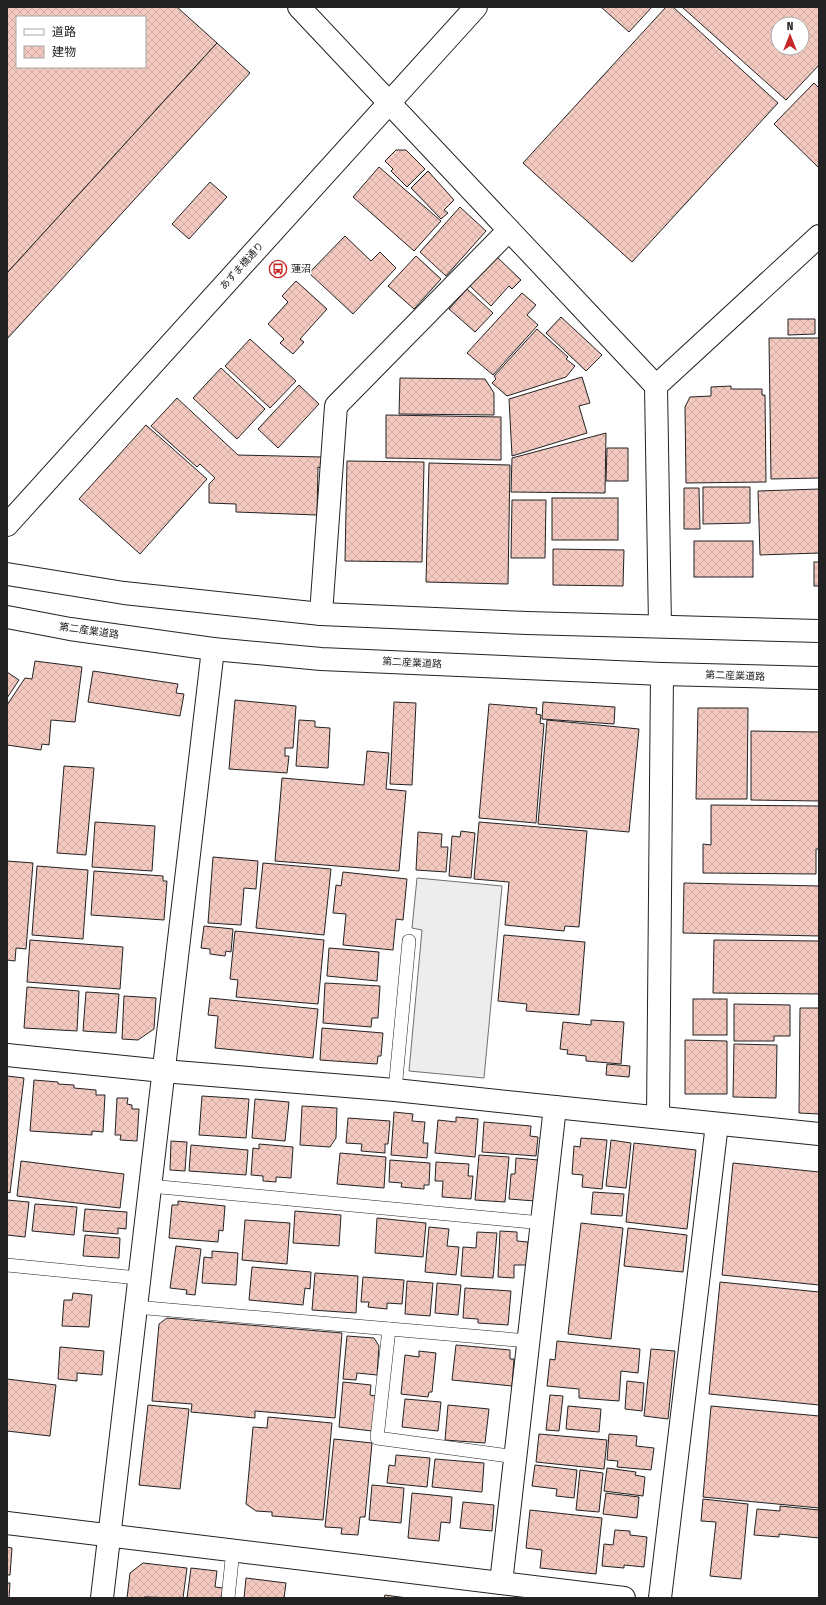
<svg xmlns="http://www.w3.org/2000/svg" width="826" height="1605" font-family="'Fira Sans Condensed','Noto Sans JP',sans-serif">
  <defs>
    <pattern id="building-cross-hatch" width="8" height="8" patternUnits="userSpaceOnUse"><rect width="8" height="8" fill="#f3c9c0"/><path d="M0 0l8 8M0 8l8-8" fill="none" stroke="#d0aca5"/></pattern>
  </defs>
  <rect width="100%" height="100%" fill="#fff"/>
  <!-- parking -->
  <polygon fill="#ededed" stroke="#6f6f6f" points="417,878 502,886 484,1078 409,1071 422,930 412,928"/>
  <!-- building -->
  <g fill="url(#building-cross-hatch)" stroke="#222" fill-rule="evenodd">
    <path d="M7,7h170l40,36 -210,230zM17,17h128v50h-128z"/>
    <polygon points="601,7 652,7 629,32"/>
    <polygon points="666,7 673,7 778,103 632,262 523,163"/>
    <path d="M682,7h137v58l-33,35zM778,24h24v24h-24z"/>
    <polygon points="217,43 250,73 7,339 7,273"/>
    <polygon points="814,83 819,88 819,168 774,124"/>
    <polygon points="396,150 406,150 425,169 407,187 391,171 393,169 385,161"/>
    <polygon points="379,167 441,221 414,251 353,197"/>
    <polygon points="428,171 454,200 444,210 448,213 441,219 411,188"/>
    <polygon points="210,182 227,197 189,239 172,224"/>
    <polygon points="460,207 486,231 446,276 420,252"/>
    <polygon points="345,236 371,261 380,252 396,268 353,314 309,273"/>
    <polygon points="416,256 441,279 414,309 388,286"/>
    <polygon points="496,256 521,280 512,289 509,286 491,306 469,285"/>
    <polygon points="296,281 327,309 300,339 304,342 293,354 280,343 284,339 268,324 288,302 282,296"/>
    <polygon points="467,289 493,313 475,332 449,309"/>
    <polygon points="522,293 536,305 527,315 538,325 493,375 467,353"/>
    <polygon points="561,317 602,355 586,371 546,333"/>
    <polygon points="788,319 815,319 815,334 788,335"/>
    <polygon points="537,329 568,357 566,359 575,366 566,377 507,396 492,383 496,379 494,376"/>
    <polygon points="769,338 819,338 819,478 771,479"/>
    <polygon points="250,339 296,381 270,408 225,366"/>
    <polygon points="221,368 265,409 237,439 193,398"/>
    <polygon points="582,377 590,403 579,406 587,433 512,456 509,399"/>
    <polygon points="400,378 485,379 494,393 494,415 399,414"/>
    <polygon points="299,385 319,404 278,448 258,429"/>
    <polygon points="731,386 731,389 762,389 762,395 765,395 766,482 686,483 685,407 690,397 711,396 711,387"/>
    <polygon points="177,398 238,455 322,457 321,468 318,467 317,515 236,512 236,504 209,503 209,484 215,478 200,464 197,467 151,426"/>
    <polygon points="386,415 501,417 501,460 386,458"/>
    <polygon points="146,425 207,479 140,554 79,499"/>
    <polygon points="606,433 605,493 511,492 512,458"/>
    <polygon points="607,448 628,448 628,481 606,481"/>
    <polygon points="347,461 424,462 422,562 345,561"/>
    <polygon points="429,463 510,465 508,584 426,582"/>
    <polygon points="703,487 750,487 750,523 703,524"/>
    <polygon points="684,488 699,488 700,529 684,529"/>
    <polygon points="819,489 819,553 760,555 758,491"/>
    <rect x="552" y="498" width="66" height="42"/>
    <polygon points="512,500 546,500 545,558 511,558"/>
    <rect x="694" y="541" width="59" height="36"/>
    <polygon points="553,549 624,550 623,586 553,585"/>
    <rect x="814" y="562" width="5" height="24"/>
    <polygon points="35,661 82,667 75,722 51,720 49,745 42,744 41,750 7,745 7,705 25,678 32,679"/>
    <polygon points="93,671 178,684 176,693 184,694 180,716 88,702"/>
    <polygon points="7,672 19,680 7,698"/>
    <polygon points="235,700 296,706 293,748 285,748 285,756 289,756 287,773 229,769"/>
    <polygon points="394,702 416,703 412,785 390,784"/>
    <polygon points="543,702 615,707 614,724 542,719"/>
    <polygon points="489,704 537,708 536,714 541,715 540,723 544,724 536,823 479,818"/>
    <polygon points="698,708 748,708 747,799 696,799"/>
    <polygon points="299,720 315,721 315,727 330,728 328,768 296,766"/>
    <polygon points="547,720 639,729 629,832 538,824"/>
    <polygon points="751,731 819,732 819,801 751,800"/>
    <polygon points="367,751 389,753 386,789 406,791 399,871 275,861 282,778 364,785"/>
    <polygon points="64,766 94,768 86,855 57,853"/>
    <polygon points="711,805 819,806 819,849 816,849 816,874 703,873 703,844 711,845"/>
    <polygon points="95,822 155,826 152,871 92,867"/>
    <polygon points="479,822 587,831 579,927 565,926 564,931 505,925 509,882 474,879"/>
    <polygon points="461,831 475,833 471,878 449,876 452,836 460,837"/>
    <polygon points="418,832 442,834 441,847 448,847 446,872 416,870"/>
    <polygon points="213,857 258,861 256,889 244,888 241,925 208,923"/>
    <polygon points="7,861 33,863 26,949 16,948 15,961 7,960"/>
    <polygon points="263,863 331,869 324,935 256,928"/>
    <polygon points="37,866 88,870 83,939 32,935"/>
    <polygon points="94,871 163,876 163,881 167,881 164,920 91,915"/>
    <polygon points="343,872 407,879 403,920 396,919 393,950 343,945 346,914 333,913 336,885 341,886"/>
    <polygon points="684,883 819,886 819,936 683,933"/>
    <polygon points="204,926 233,929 231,952 226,951 225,956 210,954 210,949 201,948"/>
    <polygon points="235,931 324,940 318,1004 236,997 238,980 230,979"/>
    <polygon points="504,935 585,942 579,1015 526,1011 527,1004 498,1001"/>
    <polygon points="30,940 123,947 120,989 27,982"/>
    <polygon points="714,940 819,941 819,994 713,993"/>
    <polygon points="329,948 379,952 377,981 327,976"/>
    <polygon points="325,983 380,986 378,1018 372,1018 371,1027 323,1023"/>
    <polygon points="27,987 79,991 77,1031 24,1028"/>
    <polygon points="86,992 119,994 116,1033 83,1031"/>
    <polygon points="124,996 156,998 154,1029 138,1040 122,1039"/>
    <polygon points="210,998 318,1009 313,1058 215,1048 218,1016 208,1015"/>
    <rect x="693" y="999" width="34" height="36"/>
    <polygon points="734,1004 790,1005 790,1036 774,1036 774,1041 734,1041"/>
    <polygon points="800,1008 819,1008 819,1114 799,1113"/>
    <polygon points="591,1020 624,1022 621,1064 586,1061 586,1056 567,1054 568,1050 560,1049 563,1022 591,1025"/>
    <polygon points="322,1028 383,1033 381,1056 378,1056 377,1064 320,1060"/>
    <polygon points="685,1040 727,1041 727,1094 685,1094"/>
    <polygon points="734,1044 777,1045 776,1098 733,1097"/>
    <polygon points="607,1064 630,1066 629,1077 606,1075"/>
    <polygon points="7,1076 24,1078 10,1193 7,1192"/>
    <polygon points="34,1080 58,1082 58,1084 74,1085 74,1088 96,1090 96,1095 105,1095 103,1132 92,1131 92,1135 30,1131"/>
    <polygon points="202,1096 249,1099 246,1138 199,1135"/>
    <polygon points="117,1098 128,1098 127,1104 132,1105 132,1109 139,1109 137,1141 120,1140 121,1135 115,1135"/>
    <polygon points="255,1099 289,1102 285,1141 252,1138"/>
    <polygon points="302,1106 337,1108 336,1138 330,1147 300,1145"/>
    <polygon points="394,1112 413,1114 412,1121 425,1122 423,1143 428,1143 427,1158 391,1155"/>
    <polygon points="456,1117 478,1119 475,1157 435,1153 438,1120 456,1122"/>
    <polygon points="348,1118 390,1121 388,1144 385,1144 385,1153 361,1151 362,1144 346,1143"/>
    <polygon points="484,1122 531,1126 530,1136 538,1137 536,1156 482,1152"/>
    <polygon points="581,1138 607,1140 602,1189 582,1187 583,1175 572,1174 574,1146 580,1147"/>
    <polygon points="611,1140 631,1143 626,1188 606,1186"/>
    <polygon points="171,1141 187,1142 185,1171 170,1170"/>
    <polygon points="634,1143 696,1150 687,1229 626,1222"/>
    <polygon points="259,1144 293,1147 291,1178 276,1177 276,1182 263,1181 263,1176 251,1175 253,1148 259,1149"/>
    <polygon points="191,1145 248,1150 246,1175 189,1171"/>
    <polygon points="340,1153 386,1157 384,1188 337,1184"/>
    <polygon points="479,1155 509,1157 505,1202 475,1200"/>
    <polygon points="516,1158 538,1160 535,1201 509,1199 511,1174 515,1174"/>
    <polygon points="390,1160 430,1163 429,1185 424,1185 424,1189 401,1187 402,1183 389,1182"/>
    <polygon points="21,1161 124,1174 120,1208 17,1196"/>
    <polygon points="436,1162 469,1164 468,1176 473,1176 471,1199 442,1197 443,1181 435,1181"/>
    <polygon points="733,1163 819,1172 819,1285 722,1275"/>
    <polygon points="593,1192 624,1194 622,1216 591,1214"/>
    <polygon points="7,1200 29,1202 25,1237 7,1235"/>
    <polygon points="178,1201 225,1206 223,1231 219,1230 218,1242 169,1238 172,1205 178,1205"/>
    <polygon points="35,1204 77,1207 74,1235 32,1231"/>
    <polygon points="85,1209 127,1212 126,1229 118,1228 118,1234 83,1231"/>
    <polygon points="295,1211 341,1215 339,1246 293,1243"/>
    <polygon points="377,1218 426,1223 423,1257 375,1253"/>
    <polygon points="245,1220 290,1223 287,1264 242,1260"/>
    <polygon points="581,1223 623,1228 611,1339 568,1334"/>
    <polygon points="429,1227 449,1229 447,1246 459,1247 456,1275 425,1272"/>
    <polygon points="628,1228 687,1235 683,1272 624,1266"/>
    <polygon points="500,1231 517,1232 517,1241 528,1242 527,1265 514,1265 514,1278 498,1277"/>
    <polygon points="477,1232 497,1233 493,1278 461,1276 463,1247 476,1248"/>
    <polygon points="85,1235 120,1238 119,1258 83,1256"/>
    <polygon points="176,1246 201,1249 195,1295 186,1294 187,1290 170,1288"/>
    <polygon points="212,1251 238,1253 236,1285 202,1283 204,1257 212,1258"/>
    <polygon points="252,1267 311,1272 310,1289 305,1288 303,1305 249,1300"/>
    <polygon points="315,1273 358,1276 356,1313 312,1310"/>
    <polygon points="363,1277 404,1280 402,1304 387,1303 387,1309 368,1307 369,1302 361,1302"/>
    <polygon points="407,1281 433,1283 430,1316 405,1314"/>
    <polygon points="720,1282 819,1292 819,1405 709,1394"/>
    <polygon points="437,1283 461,1285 458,1315 435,1313"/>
    <polygon points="465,1288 511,1291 508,1325 478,1323 478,1319 463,1318"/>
    <polygon points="73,1293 92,1295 89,1327 62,1326 64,1300 72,1300"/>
    <polygon points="167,1318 342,1333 335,1418 255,1411 255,1418 191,1412 192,1404 152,1401 159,1324"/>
    <polygon points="347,1336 374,1338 379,1346 377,1375 357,1373 356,1380 343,1379"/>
    <polygon points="557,1341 640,1349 638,1373 621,1371 619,1401 579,1398 579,1389 547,1386 550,1359 555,1360"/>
    <polygon points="456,1345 510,1350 510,1359 514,1359 512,1386 452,1380"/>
    <polygon points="60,1347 104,1351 102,1375 77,1373 77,1381 58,1379"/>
    <polygon points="651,1349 675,1351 668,1419 644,1416"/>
    <polygon points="419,1351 436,1353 432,1392 429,1392 428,1397 401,1394 405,1355 419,1357"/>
    <polygon points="7,1379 56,1385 50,1436 7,1431"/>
    <polygon points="627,1381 644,1383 642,1411 625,1409"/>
    <polygon points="343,1382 371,1385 370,1395 376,1396 372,1431 339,1427"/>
    <polygon points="550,1395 563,1396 559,1431 546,1430"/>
    <polygon points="405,1399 441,1402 438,1431 402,1427"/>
    <polygon points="148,1405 189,1409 180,1489 139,1485"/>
    <polygon points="448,1405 489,1409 485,1443 445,1440"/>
    <polygon points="568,1406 601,1409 599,1432 566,1429"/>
    <polygon points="711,1406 819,1416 819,1508 703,1497"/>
    <polygon points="268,1417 332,1423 323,1520 272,1516 272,1512 256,1511 246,1504 253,1427 267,1428"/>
    <polygon points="539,1434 607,1440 604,1469 536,1462"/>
    <polygon points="609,1434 637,1436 636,1446 654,1448 651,1470 617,1467 618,1461 607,1460"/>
    <polygon points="334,1439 372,1443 365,1517 360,1517 358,1535 341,1534 342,1528 325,1527"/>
    <polygon points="396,1455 430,1458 427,1487 387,1483 389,1465 395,1466"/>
    <polygon points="435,1459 484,1463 482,1492 432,1487"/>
    <polygon points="535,1465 577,1470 574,1498 556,1496 557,1489 532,1486"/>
    <polygon points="607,1468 636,1472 635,1475 645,1477 643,1496 604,1491"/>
    <polygon points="580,1470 603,1473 599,1512 576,1510"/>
    <polygon points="372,1485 404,1488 401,1523 369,1520"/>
    <polygon points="412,1493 452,1497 450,1523 441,1522 439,1541 408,1538"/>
    <polygon points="606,1493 639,1497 637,1518 603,1514"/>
    <polygon points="703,1499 748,1504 741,1579 710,1576 716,1522 701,1521"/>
    <polygon points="463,1502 494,1505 492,1531 460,1528"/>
    <polygon points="780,1506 819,1510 819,1538 779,1534 779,1537 754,1535 757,1509 780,1511"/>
    <polygon points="530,1510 602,1518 596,1574 540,1568 542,1550 526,1548"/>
    <polygon points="615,1530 630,1531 630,1535 647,1537 644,1567 624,1565 624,1568 602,1566 604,1544 613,1545"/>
    <polygon points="7,1547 12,1548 10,1575 7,1575"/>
    <polygon points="143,1563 187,1568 183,1598 144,1597 144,1598 127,1598 130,1573"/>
    <polygon points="191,1568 217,1571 215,1587 223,1588 221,1598 187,1598"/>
    <polygon points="246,1578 286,1583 284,1598 244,1598"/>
    <polygon points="7,1583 10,1583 9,1598 7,1598"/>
    <polygon points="385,1595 407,1598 384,1598"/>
  </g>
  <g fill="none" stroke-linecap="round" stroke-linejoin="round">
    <defs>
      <g id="lane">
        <polyline points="395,1090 409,941"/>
        <polyline points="150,1186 542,1223"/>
        <polyline points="7,1265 138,1278"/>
        <polyline points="135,1307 529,1341"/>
        <polyline points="389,1329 377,1438 516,1457"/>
        <polyline points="228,1598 233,1550"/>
      </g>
      <g id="street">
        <polyline points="321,614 336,406 509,230"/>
        <polyline points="660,626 656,386 819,236"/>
        <polyline points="658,1117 662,674"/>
        <polyline points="501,1583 555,1107"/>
        <polyline points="660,1598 717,1124"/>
      </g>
      <g id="secondary">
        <polyline points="299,7 656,386"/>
        <polyline points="7,525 476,7"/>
        <polyline points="7,1055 163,1071 395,1090 555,1107 819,1134"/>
        <polyline points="7,1523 624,1598"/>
        <polyline points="102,1598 213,649"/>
      </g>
      <g id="primary">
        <polyline points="7,574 124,593 321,614 527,623 819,631"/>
        <polyline points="7,617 70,629 213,649 321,659 662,674 819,678"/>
      </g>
    </defs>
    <!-- lane casing -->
    <use href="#lane" stroke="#222" stroke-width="14"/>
    <!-- street casing -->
    <use href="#street" stroke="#222" stroke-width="24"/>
    <!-- secondary casing -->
    <use href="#secondary" stroke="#222" stroke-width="24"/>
    <!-- primary casing -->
    <use href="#primary" stroke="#222" stroke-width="24"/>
    <!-- lane -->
    <use href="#lane" stroke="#fff" stroke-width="13"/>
    <!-- street -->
    <use href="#street" stroke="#fff" stroke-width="22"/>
    <!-- secondary -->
    <use href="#secondary" stroke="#fff" stroke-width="22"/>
    <!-- primary -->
    <use href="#primary" stroke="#fff" stroke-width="22"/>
  </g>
  <!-- icons -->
  <defs>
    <symbol id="bus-ring" viewBox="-11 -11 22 22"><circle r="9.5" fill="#fff" stroke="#c62828" stroke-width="1.5"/><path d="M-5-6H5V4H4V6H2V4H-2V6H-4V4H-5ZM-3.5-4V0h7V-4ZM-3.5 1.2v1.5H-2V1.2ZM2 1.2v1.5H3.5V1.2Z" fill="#c62828"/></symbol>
  </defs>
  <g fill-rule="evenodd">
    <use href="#bus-ring" x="268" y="259" width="20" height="20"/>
  </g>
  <g text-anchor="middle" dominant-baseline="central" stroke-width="3" stroke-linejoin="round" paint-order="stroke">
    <!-- street labels -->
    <g font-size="10" fill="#222" stroke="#fff">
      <text transform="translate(242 266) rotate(-48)">あずま橋通り</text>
      <text transform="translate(89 631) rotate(8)">第二産業道路</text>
      <text transform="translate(412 663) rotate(3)">第二産業道路</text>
      <text transform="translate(735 676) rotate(2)">第二産業道路</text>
    </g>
    <!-- poi labels -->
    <g font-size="10" fill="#222" stroke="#fff" text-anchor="start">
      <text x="291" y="269">蓮沼</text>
    </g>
  </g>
  <!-- border -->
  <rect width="826" height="1605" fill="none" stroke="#222222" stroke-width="16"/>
  <!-- legend -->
  <rect x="16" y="16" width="130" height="52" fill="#ffffff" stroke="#a7a7a7"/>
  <rect x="24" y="29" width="20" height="6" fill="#ffffff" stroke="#a7a7a7"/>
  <text x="52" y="36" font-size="12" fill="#222222">道路</text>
  <rect x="24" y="46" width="20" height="12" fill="url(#building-cross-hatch)" stroke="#a7a7a7"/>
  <text x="52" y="56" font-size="12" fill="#222222">建物</text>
  <!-- north arrow -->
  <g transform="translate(790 36)"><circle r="19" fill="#ffffff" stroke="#a7a7a7"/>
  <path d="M0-3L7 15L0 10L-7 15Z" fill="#c62828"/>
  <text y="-6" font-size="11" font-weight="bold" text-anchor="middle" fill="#222222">N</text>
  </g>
</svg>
